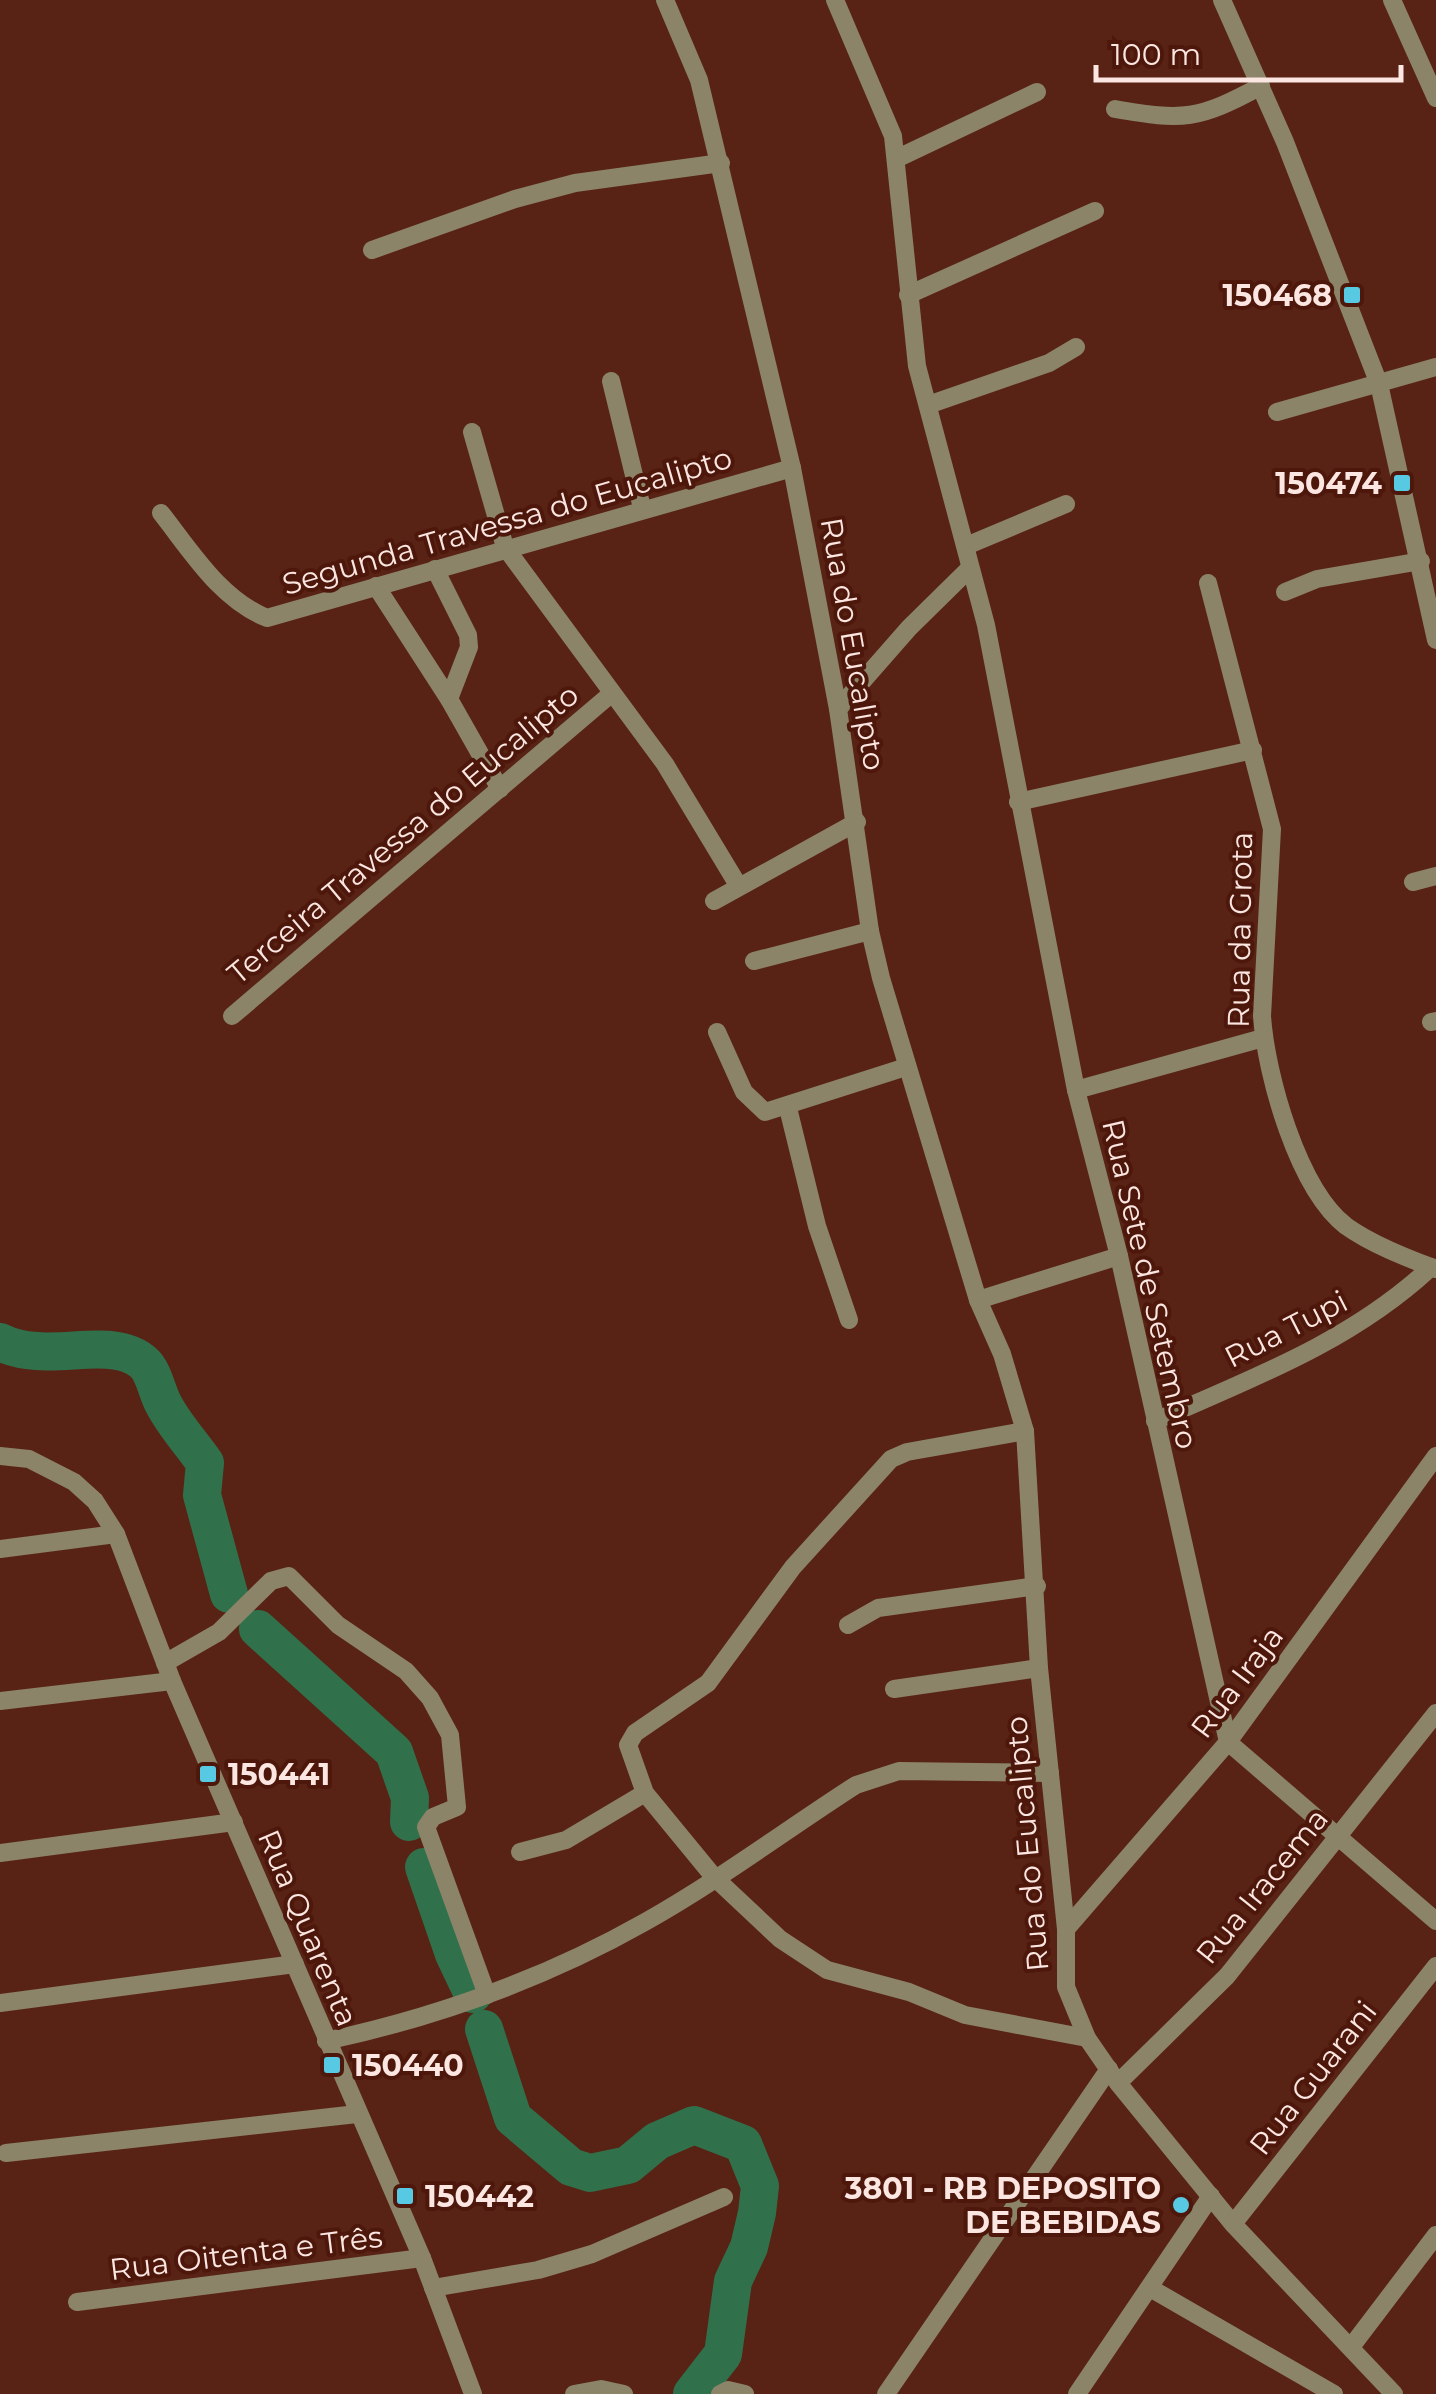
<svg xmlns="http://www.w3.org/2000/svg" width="1436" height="2394" font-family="Montserrat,sans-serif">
  <rect width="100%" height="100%" fill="#582315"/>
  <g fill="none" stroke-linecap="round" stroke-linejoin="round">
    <!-- river -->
    <g stroke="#30714b" stroke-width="38">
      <path d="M0,1342c47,24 112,-9 144,21 10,9 13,30 20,42 11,21 28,39 41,58l-3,32 27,99"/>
      <polyline points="258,1629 394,1752 410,1798 409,1822"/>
      <polyline points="424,1867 454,1954 473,1994"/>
      <polyline points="484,2029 513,2118 571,2167 590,2173 628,2165 657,2141 694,2125 743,2144 760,2186 757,2213 749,2247 733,2281 723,2354 692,2394"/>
    </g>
    <!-- street -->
    <g stroke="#8b8468" stroke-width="18">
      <polyline points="665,0 699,80 792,468 838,709 870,931 881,978 978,1300 1002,1354 1025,1431 1039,1668 1066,1929 1066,1987 1087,2038 1118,2083 1233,2224 1394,2394"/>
      <polyline points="835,0 893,136 917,366 986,625 1076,1090 1119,1256 1228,1742 1436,1921"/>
      <polyline points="1222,0 1285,142 1379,384 1436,640"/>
      <polyline points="1392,0 1436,98"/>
      <path d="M1115,109c69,12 83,11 146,-23"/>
      <polyline points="898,158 1037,92"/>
      <polyline points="372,250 515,199 575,183 721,163"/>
      <polyline points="908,295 1095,211"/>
      <polyline points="611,381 642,508"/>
      <polyline points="928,405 1049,363 1076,347"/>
      <polyline points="1277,412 1436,367"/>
      <polyline points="472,432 505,547 665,764 738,885"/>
      <path d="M161,513c30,38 59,86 106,105l525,-150"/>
      <polyline points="966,546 1066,504"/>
      <polyline points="435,569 468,635 469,647 449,699 500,789"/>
      <path d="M1208,583l64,246 -10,187c4,59 36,173 84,210 25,18 61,32 90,43"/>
      <polyline points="376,586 449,699"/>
      <polyline points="1285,592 1317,579 1421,561"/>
      <polyline points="838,709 909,628 970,568"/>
      <polyline points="1018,802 1253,750"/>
      <polyline points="1413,882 1436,876"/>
      <polyline points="714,901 857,822"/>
      <polyline points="754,961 870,931"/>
      <polyline points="232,1016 611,694"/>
      <polyline points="1431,1022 1436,1021"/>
      <polyline points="717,1032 744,1092 765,1112 906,1067"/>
      <polyline points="1076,1090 1263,1038"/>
      <polyline points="788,1108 817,1226 849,1320"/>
      <polyline points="978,1300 1119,1256"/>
      <path d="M1155,1421c98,-43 197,-80 276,-154"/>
      <polyline points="1025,1431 907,1452 891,1459 793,1567 708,1683 635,1733 628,1745 645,1793 714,1877 780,1939 827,1970 909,1992 965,2015 1087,2038"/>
      <polyline points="0,1456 29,1459 74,1482 95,1501 116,1534 172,1681 422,2258 473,2394"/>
      <polyline points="0,1549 116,1534"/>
      <polyline points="848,1625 878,1608 1037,1586"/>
      <polyline points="165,1663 219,1632 271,1581 289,1576 338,1625 406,1671 430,1698 450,1735 457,1807 433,1817 426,1827 487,1995"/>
      <polyline points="894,1689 1039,1668"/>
      <polyline points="0,1701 172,1681"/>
      <polyline points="520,1852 566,1840 645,1793"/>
      <polyline points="0,1853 234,1822"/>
      <polyline points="1066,1929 1228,1742 1436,1456"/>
      <polyline points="0,2003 295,1964"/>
      <path d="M326,2041c111,-24 220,-63 319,-119 73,-41 141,-92 211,-137l43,-14 151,2"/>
      <polyline points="1118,2083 1227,1976 1436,1713"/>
      <polyline points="6,2153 357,2114"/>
      <polyline points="1233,2224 1436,1966"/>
      <polyline points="433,2288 538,2270 592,2254 724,2197"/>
      <polyline points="1150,2288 1334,2394"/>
      <polyline points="77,2302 422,2258"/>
      <polyline points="1351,2347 1436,2235"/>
      <polyline points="574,2394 601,2389 624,2394"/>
      <polyline points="720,2394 728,2390 745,2394"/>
      <polyline points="886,2394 1109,2069"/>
      <polyline points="1077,2394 1211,2196"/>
    </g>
  </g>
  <!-- markers -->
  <g fill="#57c9e3" stroke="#4d180b" stroke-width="4">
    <rect x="1342" y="285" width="20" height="20" rx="5"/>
    <rect x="1392" y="473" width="20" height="20" rx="5"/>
    <rect x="198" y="1764" width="20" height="20" rx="5"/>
    <rect x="322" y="2055" width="20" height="20" rx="5"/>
    <rect x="395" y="2186" width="20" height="20" rx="5"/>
    <circle cx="1181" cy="2205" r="10"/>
  </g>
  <g text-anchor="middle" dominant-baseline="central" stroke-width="8" stroke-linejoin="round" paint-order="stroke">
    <!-- poi labels -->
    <g font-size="30" font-weight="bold" fill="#fce6e1" stroke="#4d180b" text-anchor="end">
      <text x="1332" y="295">150468</text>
      <text x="1382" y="483">150474</text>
      <text x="228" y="1774" text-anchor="start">150441</text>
      <text x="352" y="2065" text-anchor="start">150440</text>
      <text x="1161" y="2188">3801 - RB DEPOSITO<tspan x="1161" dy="34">DE BEBIDAS</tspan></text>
      <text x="425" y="2196" text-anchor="start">150442</text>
    </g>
    <!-- street labels -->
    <g font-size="30" fill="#fce6e1" stroke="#4d180b">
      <text transform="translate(507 521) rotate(-16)">Segunda Travessa do Eucalipto</text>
      <text transform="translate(853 644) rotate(80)">Rua do Eucalipto</text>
      <text transform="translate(403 834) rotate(-40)">Terceira Travessa do Eucalipto</text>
      <text transform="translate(1240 930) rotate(-89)">Rua da Grota</text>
      <text transform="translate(1150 1284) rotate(77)">Rua Sete de Setembro</text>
      <text transform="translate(1286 1329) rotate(-27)">Rua Tupi</text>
      <text transform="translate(1237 1682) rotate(-53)">Rua Iraja</text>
      <text transform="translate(1027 1844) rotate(-95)">Rua do Eucalipto</text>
      <text transform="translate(1262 1886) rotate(-51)">Rua Iracema</text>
      <text transform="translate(308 1928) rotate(67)">Rua Quarenta</text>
      <text transform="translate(1313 2078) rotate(-52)">Rua Guarani</text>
      <text transform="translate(246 2253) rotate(-7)">Rua Oitenta e Três</text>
    </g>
  </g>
  <!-- scale -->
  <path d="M1096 65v15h305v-15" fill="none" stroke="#fce6e1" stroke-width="5"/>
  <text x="1111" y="65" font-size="30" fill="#fce6e1" stroke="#4d180b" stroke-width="8" paint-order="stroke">100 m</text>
</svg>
